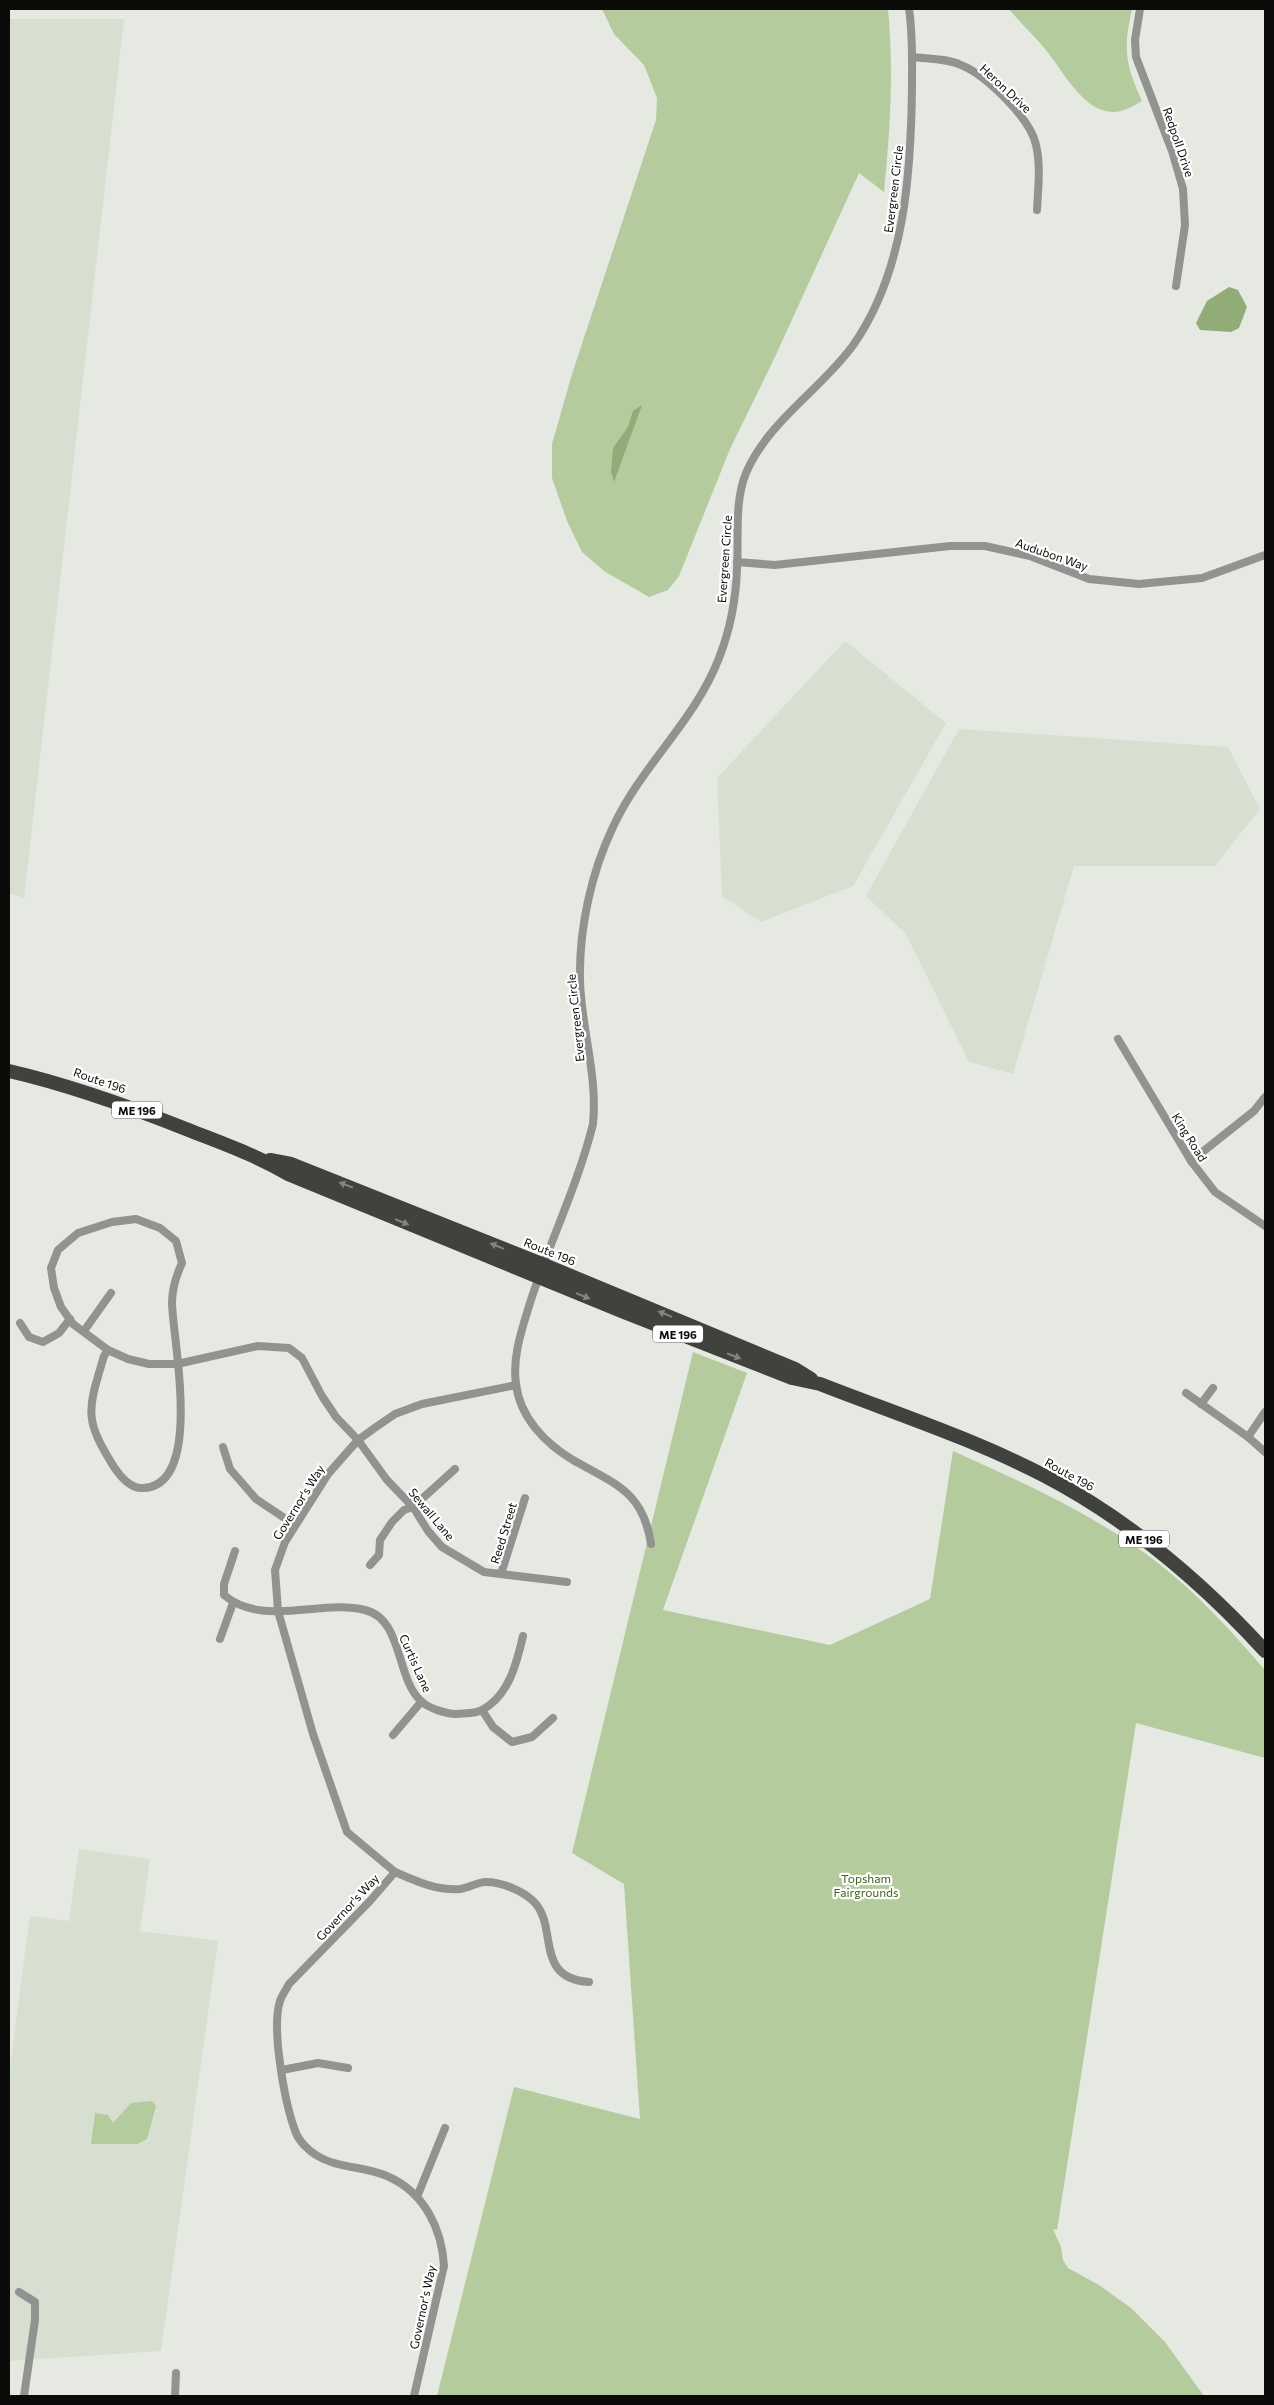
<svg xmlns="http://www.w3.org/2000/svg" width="1274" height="2405" font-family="Commissioner,sans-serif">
  <rect width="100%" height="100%" fill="#e5e9e1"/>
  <!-- built -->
  <g fill="#d7dfd0">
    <polygon points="9,19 124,19 24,898 9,893"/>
    <polygon points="845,641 946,723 853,886 761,922 722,896 717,778"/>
    <polygon points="959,729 1228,747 1260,809 1215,866 1074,866 1013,1074 969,1062 906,934 866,896"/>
    <polygon points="79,1849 150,1859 140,1931 218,1941 161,2351 9,2361 9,2076 22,1975 30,1916 69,1921"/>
  </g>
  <!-- green -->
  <g fill="#b4cb9e">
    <path d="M602,9h286c6,63 2,121 -4,183l-25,-19 -85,186 -44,90 -51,127 -11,14 -19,7 -45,-26 -22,-19 -15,-31 -15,-43v-34l20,-70 84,-254 1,-22 -13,-33 -30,-31z"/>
    <path d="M1009,9h123c-9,41 -7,54 10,92 -9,5 -18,11 -29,11 -30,0 -51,-43 -68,-63 -11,-14 -25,-26 -36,-40z"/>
    <path d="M693,1352l54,21 -84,237 167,35 100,-46 23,-148c71,32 143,64 205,112 40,31 74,69 107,107v88l-129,-35 -79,507 -4,-1 8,18 2,13 5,8 31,17 32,23 34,34 39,54h-767l77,-309 126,32 -16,-235 -52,-31z"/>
    <polygon points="152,2101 156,2106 147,2139 137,2144 91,2144 95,2113 108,2115 113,2123 131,2103"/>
  </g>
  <!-- water -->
  <g fill="#92ac77">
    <polygon points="1229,287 1238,290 1247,307 1239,328 1231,332 1200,330 1196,323 1207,301"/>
    <polygon points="642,405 614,482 611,472 613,448 628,427 633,411"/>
  </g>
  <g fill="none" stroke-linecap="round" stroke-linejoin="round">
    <!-- minor -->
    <g stroke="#919390" stroke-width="8">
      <polyline points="1140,9 1135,40 1136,57 1172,151 1183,189 1185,225 1176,286"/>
      <path d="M912,57c16,2 34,1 49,8 25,10 70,54 75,80 5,21 2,44 1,65"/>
      <polyline points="737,562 775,565 950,546 985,546 1030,556 1089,579 1139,584 1202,578 1265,555"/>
      <polyline points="1118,1039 1191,1161 1215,1192 1265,1226"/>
      <polyline points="1191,1161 1254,1111 1265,1097"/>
      <polyline points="20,1323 29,1337 43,1342 59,1333 70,1319"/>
      <polyline points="84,1331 111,1293"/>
      <path d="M108,1350l-4,6c-16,54 -21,62 10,111 6,9 16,22 29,21 61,-2 30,-146 29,-185 0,-15 4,-27 10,-40l-6,-22 -16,-13 -24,-9 -24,3 -34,11 -20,17 -7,18 3,20 7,19 12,17 35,26 20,9 21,5h28l81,-18 31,2 13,10 20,38 14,21 22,23 29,40 26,27 15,24 14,16 42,25 83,10"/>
      <polyline points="1186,1393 1248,1437 1265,1452"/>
      <polyline points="1201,1404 1213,1388"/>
      <polyline points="1248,1437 1265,1412"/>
      <polyline points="223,1447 230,1469 256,1499 295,1525"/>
      <path d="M651,1544c-8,-53 -36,-60 -78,-84 -27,-16 -53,-42 -57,-76 -4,-27 6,-55 14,-81 19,-60 48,-118 63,-179 5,-49 -12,-96 -13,-144 -1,-51 11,-107 33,-153 28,-61 82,-106 106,-169 11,-28 17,-60 18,-89 2,-32 -3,-66 9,-96 22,-52 76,-84 108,-129 51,-74 57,-170 58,-257 0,-26 1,-52 -3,-78"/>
      <path d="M235,1551l-11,33v11c39,33 97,4 141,15 38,9 31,69 56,91 7,7 25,13 35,13 8,-1 19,0 26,-4 27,-14 35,-48 41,-74"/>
      <polyline points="370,1565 379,1555 380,1540 392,1522 404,1510 413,1507 455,1469"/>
      <polyline points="501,1574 525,1498"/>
      <polyline points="220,1639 233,1603"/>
      <polyline points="482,1710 493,1727 512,1742 532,1737 553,1718"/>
      <polyline points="393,1735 421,1702"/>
      <path d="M395,1872c21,9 42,19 65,17 9,-1 17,-7 26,-7 15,0 35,8 46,18 28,24 0,78 57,82"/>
      <polyline points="282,2070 318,2063 348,2068"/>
      <polyline points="417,2197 445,2128"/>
      <polyline points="19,2292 35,2302 35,2320 24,2396"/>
      <polyline points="175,2396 176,2373"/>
      <path d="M414,2396l30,-130c-2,-36 -19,-73 -55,-89 -22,-11 -51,-8 -73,-22 -7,-4 -17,-14 -20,-22 -11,-28 -25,-104 -16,-132 2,-6 6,-11 9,-17l81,-83 25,-29 -48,-40 -34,-98 -35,-123 -3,-41 10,-28 43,-68 30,-34 18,-13 19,-13 27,-10 94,-19"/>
    </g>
    <!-- trunk -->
    <g stroke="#40423d" stroke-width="14">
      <path d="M9,1071c61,14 119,35 177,58 35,14 70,26 102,45l336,138 168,66 28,6c74,29 154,55 225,92 84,44 156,105 220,175"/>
      <polyline points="270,1160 291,1164 542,1264 795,1369 811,1379"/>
    </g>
  </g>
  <!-- one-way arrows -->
  <defs><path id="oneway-solid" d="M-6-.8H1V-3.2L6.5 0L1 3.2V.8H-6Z" transform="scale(1.25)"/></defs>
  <g fill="#838481">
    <use href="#oneway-solid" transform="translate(346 1185) rotate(-159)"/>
    <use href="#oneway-solid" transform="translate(402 1222) rotate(22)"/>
    <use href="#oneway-solid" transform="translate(497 1246) rotate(-158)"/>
    <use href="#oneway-solid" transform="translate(583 1296) rotate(22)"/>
    <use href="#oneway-solid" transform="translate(665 1314) rotate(-158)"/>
    <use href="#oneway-solid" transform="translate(734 1356) rotate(21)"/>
  </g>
  <g text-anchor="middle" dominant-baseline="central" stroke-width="4.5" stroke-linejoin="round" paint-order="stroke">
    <!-- shield labels -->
    <g fill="#fff" stroke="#545554" stroke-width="1">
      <rect x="112" y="1101.5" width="50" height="17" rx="4"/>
      <rect x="653" y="1325.5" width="50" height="17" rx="4"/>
      <rect x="1119" y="1530.5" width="50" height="17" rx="4"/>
    </g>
    <g font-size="11" font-weight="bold" fill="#0b0c0a">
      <text x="137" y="1110">ME 196</text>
      <text x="678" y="1334">ME 196</text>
      <text x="1144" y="1539">ME 196</text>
    </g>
    <!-- street labels -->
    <g font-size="12" fill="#0b0c0a" stroke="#fff">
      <text transform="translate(1006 88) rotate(43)">Heron Drive</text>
      <text transform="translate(1179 142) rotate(71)">Redpoll Drive</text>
      <text transform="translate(893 189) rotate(-83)">Evergreen Circle</text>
      <text transform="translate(1052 554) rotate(19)">Audubon Way</text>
      <text transform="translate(724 559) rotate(-86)">Evergreen Circle</text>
      <text transform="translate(575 1018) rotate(-96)">Evergreen Circle</text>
      <text transform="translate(100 1080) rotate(19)">Route 196</text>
      <text transform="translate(1190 1137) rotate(58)">King Road</text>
      <text transform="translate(550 1251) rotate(22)">Route 196</text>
      <text transform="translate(1070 1474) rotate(29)">Route 196</text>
      <text transform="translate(298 1502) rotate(-58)">Governor's Way</text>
      <text transform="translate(432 1514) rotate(50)">Sewall Lane</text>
      <text transform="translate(503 1533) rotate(-73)">Reed Street</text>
      <text transform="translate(416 1663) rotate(66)">Curtis Lane</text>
      <text transform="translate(347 1907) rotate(-47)">Governor's Way</text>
      <text transform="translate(422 2307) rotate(-78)">Governor's Way</text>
    </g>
    <!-- park labels -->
    <g font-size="12" fill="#436214" stroke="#fff">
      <text x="866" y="1878">Topsham<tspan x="866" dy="14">Fairgrounds</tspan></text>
    </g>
  </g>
  <!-- border -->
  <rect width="1274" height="2405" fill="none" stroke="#0b0c0a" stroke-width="20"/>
</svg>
